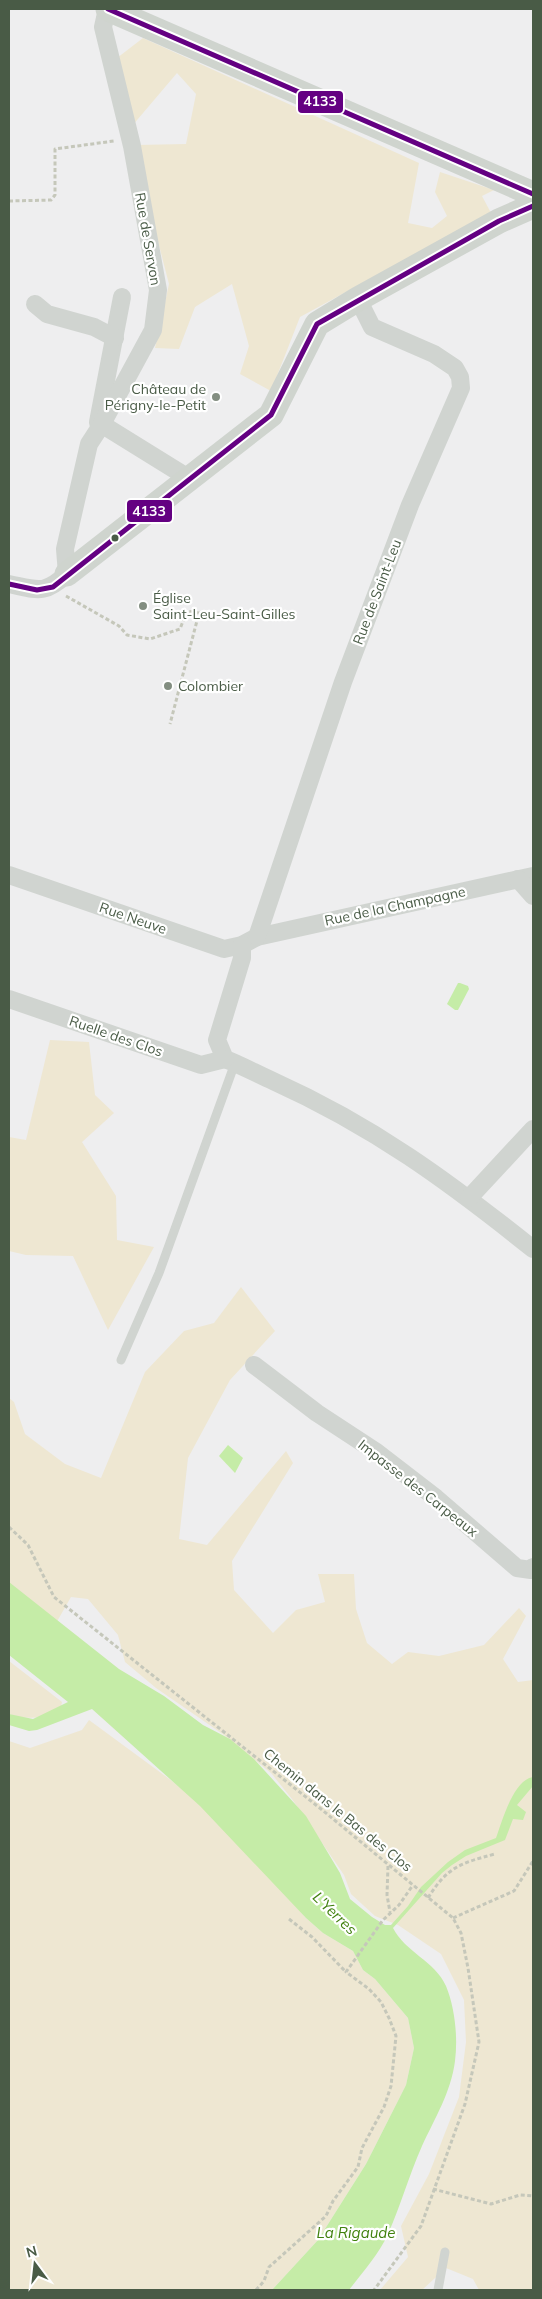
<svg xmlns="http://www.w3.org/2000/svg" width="542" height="2299" font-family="Mulish,sans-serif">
  <rect width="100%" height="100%" fill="#eeeeef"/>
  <!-- green -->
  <g fill="#eee7d2">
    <polygon points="143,38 419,163 408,223 432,228 447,216 435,192 440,172 494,190 482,196 491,213 300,317 271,391 240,374 249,346 232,284 195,307 179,349 155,348 169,284 145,191 136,145 186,144 196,94 177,73 132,126 117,58"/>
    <polygon points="50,1040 89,1042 95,1095 114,1113 82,1142 116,1196 117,1240 154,1247 108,1330 73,1256 26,1255 9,1251 9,1137 26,1140"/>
    <polygon points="241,1287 275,1331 230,1380 188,1458 179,1539 207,1545 286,1451 293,1463 232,1561 234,1590 273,1633 296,1610 325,1602 318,1574 354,1574 356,1609 367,1643 392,1664 408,1652 439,1656 484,1645 519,1608 526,1616 503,1659 518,1682 533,1680 533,2290 479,2290 473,2279 446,2268 422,2290 380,2290 408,2257 401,2226 429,2174 459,2097 466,2042 464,2000 441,1954 398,1925 375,1916 351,1894 344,1875 292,1799 271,1773 224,1735 156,1688 125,1662 118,1635 88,1599 71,1597 55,1625 9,1586 9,1398 14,1402 25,1434 65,1464 101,1478 145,1372 184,1331 214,1323"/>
    <path d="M9,1661l53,41 -2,11c-18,4 -33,8 -51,1z"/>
    <polygon points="89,1720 172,1781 222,1823 306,1918 323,1933 353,1951 363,1970 375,1979 408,2018 414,2048 406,2085 366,2164 318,2240 272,2290 9,2290 9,1741 30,1748 82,1730"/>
  </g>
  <!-- water -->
  <g fill="#c5eca7">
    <polygon points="460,983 468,986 469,989 458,1010 455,1010 447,1004 458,983"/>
    <polygon points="228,1445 243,1458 235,1473 219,1456"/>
    <path d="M9,1582l110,87 45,27 39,29 27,14 24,20 52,57 34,57 10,26 22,18 13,8h6l17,-19 13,-19 27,-25 17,-12 31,-12c6,-16 17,-58 37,-61v9l-16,19 9,7 -3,8 -10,-1 -8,21 -39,16 -14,9 -10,8 -49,55c12,24 42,33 53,58 9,22 12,51 9,75 -4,31 -20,57 -33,85 -13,29 -21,59 -34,88 -9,20 -26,39 -39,56h-77l46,-50 48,-76 40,-79 8,-37 -6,-30 -33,-39 -12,-9 -10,-19 -30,-18 -17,-15 -106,-112 -108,-97 -55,21 -8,1 -20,-6v-11l24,5 35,-17 -59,-47z"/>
  </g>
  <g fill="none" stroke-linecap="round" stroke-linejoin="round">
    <!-- path -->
    <g stroke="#c5c7ba" stroke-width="3" stroke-dasharray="4 2.5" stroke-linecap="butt">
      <polyline points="9,201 51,200 55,195 55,149 114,141"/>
      <polyline points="66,596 119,626 127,635 150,639 180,629 187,611 199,613 170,724"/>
      <polyline points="9,1527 28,1545 54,1597 321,1809 453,1918 461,1933 468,1968 479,2042 465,2104 421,2226 374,2290"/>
      <polyline points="388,1866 387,1895 390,1912"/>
      <path d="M428,1898c19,-31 33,-35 67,-44"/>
      <polyline points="453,1918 514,1891 533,1861"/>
      <polyline points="289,1919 312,1937 346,1972"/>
      <polyline points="433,2189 491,2204 520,2195 533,2196"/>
      <polyline points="256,2290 264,2281 269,2267 326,2216 333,2201 358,2167 362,2148 384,2107 391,2086 396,2036 389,2018 381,2002 369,1989 346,1972 383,1920 399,1905 413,1885"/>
    </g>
    <!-- lane -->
    <g stroke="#d0d4d0" stroke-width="9">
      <polyline points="121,1360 159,1273 235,1063"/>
      <polyline points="438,2290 445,2252"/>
    </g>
    <!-- street -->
    <g stroke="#d0d4d0" stroke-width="18">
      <polyline points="122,297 98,422 190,479"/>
      <polyline points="35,304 47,314 94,327 115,338"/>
      <path d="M9,584c29,6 35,11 58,-10l-2,-25 24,-105 13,-20 51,-94 5,-40 -26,-144 -29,-119 4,-18"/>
      <polyline points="9,875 224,949 242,945 257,937 533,876"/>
      <polyline points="518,879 533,896"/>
      <polyline points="257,937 343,682 410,505 461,388 460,377 455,368 434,354 372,327 358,299"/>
      <path d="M242,945v13l-25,82 8,19c16,6 32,15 48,22 100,45 175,100 260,168"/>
      <polyline points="9,999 201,1065 225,1059"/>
      <polyline points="469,1198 533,1129"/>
      <polyline points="254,1365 317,1413 375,1451 436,1498 517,1568 531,1570 533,1567"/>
    </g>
    <!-- secondary -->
    <g stroke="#cfd4ce" stroke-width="25">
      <polyline points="108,9 533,194"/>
      <polyline points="67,574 271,415 317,324 358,299 499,221 533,206"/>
    </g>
    <defs>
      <g id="bus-1">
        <polyline points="108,9 533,194"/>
        <polyline points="9,584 37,590 53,587 271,415 317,324 499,221 533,206"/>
      </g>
    </defs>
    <!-- bus-1 casing -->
    <use href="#bus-1" stroke="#fff" stroke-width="9"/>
    <!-- bus-1 -->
    <use href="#bus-1" stroke="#640082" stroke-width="5"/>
  </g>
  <!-- markers -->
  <g fill="#838e81" stroke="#fff" stroke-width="2">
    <circle cx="216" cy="397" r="5"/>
    <circle cx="143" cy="606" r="5"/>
    <circle cx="168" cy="686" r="5"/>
  </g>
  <circle fill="#495b46" stroke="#fff" stroke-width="2" cx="115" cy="538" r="4.5"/>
  <g text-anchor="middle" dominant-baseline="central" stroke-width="4.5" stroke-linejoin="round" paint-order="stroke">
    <!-- street labels -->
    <g font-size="14" fill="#495b46" stroke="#fff">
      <text transform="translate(148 239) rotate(80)">Rue de Servon</text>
      <text transform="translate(377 592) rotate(-69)">Rue de Saint-Leu</text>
      <text transform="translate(395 906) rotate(-12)">Rue de la Champagne</text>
      <text transform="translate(133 918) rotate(19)">Rue Neuve</text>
      <text transform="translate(116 1036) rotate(19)">Ruelle des Clos</text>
      <text transform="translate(418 1488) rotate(38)">Impasse des Carpeaux</text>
      <text transform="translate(338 1810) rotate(39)">Chemin dans le Bas des Clos</text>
    </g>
    <!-- poi labels -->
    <g font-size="14" fill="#495b46" stroke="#fff" text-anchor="start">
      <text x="206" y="389" text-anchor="end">Château de<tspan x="206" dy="16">Périgny-le-Petit</tspan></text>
      <text x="153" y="598">Église<tspan x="153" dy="16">Saint-Leu-Saint-Gilles</tspan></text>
      <text x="178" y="686">Colombier</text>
    </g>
    <!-- water labels -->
    <g font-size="15" font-style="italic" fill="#40810e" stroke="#fff">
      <text transform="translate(335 1913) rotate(44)">L'Yerres</text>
      <text x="356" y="2232">La Rigaude</text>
    </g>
  </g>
  <g stroke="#fff" stroke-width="2">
    <rect x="297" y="90" width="47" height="24" rx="5" fill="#640082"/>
    <rect x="126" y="499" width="47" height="24" rx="5" fill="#640082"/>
  </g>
  <g font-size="14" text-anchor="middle" font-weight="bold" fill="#fff">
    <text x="320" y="106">4133</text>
    <text x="149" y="516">4133</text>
  </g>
  <!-- border -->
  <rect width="542" height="2299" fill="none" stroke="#495b46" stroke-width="20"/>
  <!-- north arrow -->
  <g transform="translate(35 2264) rotate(345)" stroke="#ffffff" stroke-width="4" paint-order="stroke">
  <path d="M0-4L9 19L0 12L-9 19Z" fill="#495b46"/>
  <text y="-8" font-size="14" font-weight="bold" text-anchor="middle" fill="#495b46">N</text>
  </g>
</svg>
